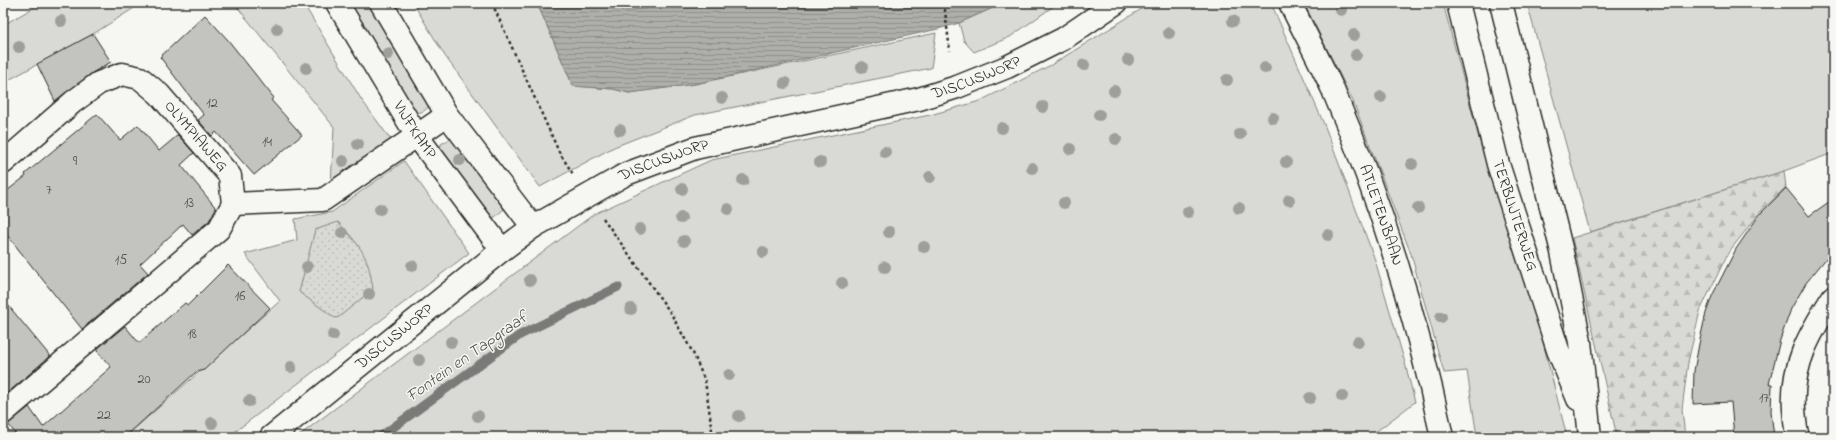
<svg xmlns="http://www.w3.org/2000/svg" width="1836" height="440" font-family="'Indie Flower',sans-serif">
  <defs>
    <pattern id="forest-firs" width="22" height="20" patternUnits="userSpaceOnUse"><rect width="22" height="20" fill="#d9d9d5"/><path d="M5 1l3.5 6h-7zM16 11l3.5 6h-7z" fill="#babab7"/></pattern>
    <pattern id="park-dots" width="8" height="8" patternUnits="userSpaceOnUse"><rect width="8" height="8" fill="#d9d9d5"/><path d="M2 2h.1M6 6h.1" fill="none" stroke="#babab7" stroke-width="1.8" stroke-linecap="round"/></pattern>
    <pattern id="water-rules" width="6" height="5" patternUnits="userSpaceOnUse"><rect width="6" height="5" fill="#aeaeab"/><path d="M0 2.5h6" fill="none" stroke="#8e8e8b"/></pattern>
  </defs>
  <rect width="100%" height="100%" fill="#f6f6f2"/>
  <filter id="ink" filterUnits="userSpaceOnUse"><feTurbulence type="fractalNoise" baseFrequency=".025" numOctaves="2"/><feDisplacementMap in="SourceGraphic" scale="8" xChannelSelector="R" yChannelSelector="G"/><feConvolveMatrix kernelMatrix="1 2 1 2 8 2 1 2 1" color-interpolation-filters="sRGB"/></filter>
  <g filter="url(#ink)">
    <!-- grass -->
    <g fill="#d9d9d5" stroke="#828280">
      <polygon points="42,3 142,3 93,34 3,83 3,25"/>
      <polygon points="234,3 303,3 361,99 391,140 331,184 334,127"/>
      <path d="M345,3h24l60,102c-2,5 -8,9 -15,7z"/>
      <polygon points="413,3 537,3 573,86 613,89 629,93 695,84 936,33 931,68 695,115 614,147 540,187 445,56"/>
      <polygon points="1004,3 1058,3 1010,37 974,52 964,41 959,23"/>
      <polygon points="1151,3 1271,3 1324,124 1375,260 1405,363 1415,402 1369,437 297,437 594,214 711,160 930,115 980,101 1051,65"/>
      <polygon points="1304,3 1443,3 1481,146 1536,315 1567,437 1477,437 1467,371 1444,373 1411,254 1353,101"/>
      <polygon points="1527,3 1833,3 1833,153 1784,171 1590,232"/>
      <polygon points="452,138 503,205 504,209 495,217 491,218 440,150 441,144"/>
      <polygon points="404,161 469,253 228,437 125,437 280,301 245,254 297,240 295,219 332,212"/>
      <polygon points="1833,368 1833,417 1828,398"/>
    </g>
    <!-- forest -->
    <polygon fill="url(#forest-firs)" stroke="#828280" points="1784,171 1786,187 1762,210 1728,253 1700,311 1688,362 1682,409 1685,437 1617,437 1572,238"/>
    <!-- park -->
    <path fill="url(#park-dots)" stroke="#828280" d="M338,222c23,25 30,32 35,67l-34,28 -4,1 -36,-26 16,-62z"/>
    <!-- water -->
    <polygon fill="url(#water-rules)" stroke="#7a7a78" points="537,3 621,3 622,11 697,3 1004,3 959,23 938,29 695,84 629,93 613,89 573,86"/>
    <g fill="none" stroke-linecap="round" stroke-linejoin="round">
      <!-- stream -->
      <polyline stroke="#7a7a78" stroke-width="9" points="380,437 520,335 618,287"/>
    </g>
    <!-- building -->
    <g fill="#c3c3c0" stroke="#2b2b2b">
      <polygon points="205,15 228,40 274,98 271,100 302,135 254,175 216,132 212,136 198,120 204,115 160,57"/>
      <polygon points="93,34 111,62 92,73 55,101 37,64"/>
      <polygon points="97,114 120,140 138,125 159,151 178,135 194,153 181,165 216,208 209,221 192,235 183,224 140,264 148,273 82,329 3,230 3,194 26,176 25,174"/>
      <polygon points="1786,188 1809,216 1833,199 1833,250 1806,283 1791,309 1780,340 1769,384 1772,384 1771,412 1774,437 1734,437 1731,402 1693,404 1694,371 1699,344 1706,313 1712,296 1736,249 1760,214"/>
      <polygon points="228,265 270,308 204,370 196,372 125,437 18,437 8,424 29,407 43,427 111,367 97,351 97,349 125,326 139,343 185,303 188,305"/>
      <polygon points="3,299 50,356 3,397"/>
    </g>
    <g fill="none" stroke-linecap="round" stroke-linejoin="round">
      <defs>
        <g id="minor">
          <path id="s1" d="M337,3l80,133 85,114"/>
          <polyline points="381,3 447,115 533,227"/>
          <path id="s2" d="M1290,3c14,29 30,58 43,87 48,112 84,228 109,347"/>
          <path id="s3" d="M3,163l70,-61 26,-19 23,-9 18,4 19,16 71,82 3,28 -14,25 -216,184"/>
          <polyline points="233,204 323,200 447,115"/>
          <path id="s4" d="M271,437l231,-187 31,-23 93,-53 69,-26 224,-49 38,-12 50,-20 56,-28 53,-36"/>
          <path d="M1798,437c-3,-9 -3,-18 -4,-28 -3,-44 16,-76 39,-112"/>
        </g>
        <g id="major">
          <path id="s5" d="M1458,3l40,161 60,186 20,49"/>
          <polyline points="1501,3 1562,252 1580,342 1590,437"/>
        </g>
      </defs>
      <!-- minor casing -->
      <use href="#minor" stroke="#2b2b2b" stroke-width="25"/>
      <!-- major casing -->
      <use href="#major" stroke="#2b2b2b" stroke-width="25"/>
      <!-- path -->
      <g stroke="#2b2b2b" stroke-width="2.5" stroke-dasharray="3 3" stroke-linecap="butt">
        <polyline points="492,3 559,152 573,174"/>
        <polyline points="944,3 950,51"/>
        <polyline points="603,218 670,312 693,353 705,381 713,437"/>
      </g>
      <!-- minor -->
      <use href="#minor" stroke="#f6f6f2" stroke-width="22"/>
      <!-- major -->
      <use href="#major" stroke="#f6f6f2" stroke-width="22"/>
    </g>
    <!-- trees -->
    <g fill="#9e9e9c">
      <circle cx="1341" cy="10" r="6"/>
      <circle cx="61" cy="21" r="6"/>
      <circle cx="1233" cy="21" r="6"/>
      <circle cx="277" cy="29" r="6"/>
      <circle cx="1169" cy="33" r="6"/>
      <circle cx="1354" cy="35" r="6"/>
      <circle cx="19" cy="47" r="6"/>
      <circle cx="388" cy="54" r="6"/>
      <circle cx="1356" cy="55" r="6"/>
      <circle cx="1128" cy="60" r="6"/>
      <circle cx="1084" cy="65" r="6"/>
      <circle cx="862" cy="67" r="6"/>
      <circle cx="306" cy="68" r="6"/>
      <circle cx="1265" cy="68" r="6"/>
      <circle cx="1227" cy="80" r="6"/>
      <circle cx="785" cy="83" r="6"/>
      <circle cx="1114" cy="91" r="6"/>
      <circle cx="1381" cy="97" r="6"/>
      <circle cx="722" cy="98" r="6"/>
      <circle cx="1043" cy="107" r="6"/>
      <circle cx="1099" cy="115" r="6"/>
      <circle cx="1273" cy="118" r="6"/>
      <circle cx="1002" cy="128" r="6"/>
      <circle cx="620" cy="130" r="6"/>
      <circle cx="1240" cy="134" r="6"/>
      <circle cx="1116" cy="139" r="6"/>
      <circle cx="358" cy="144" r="6"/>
      <circle cx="1070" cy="149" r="6"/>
      <circle cx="885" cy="152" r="6"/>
      <circle cx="460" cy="160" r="6"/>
      <circle cx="343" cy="161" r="6"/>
      <circle cx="820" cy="162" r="6"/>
      <circle cx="1286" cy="162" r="6"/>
      <circle cx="1412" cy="164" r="6"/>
      <circle cx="1032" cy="168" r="6"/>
      <circle cx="930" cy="177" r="6"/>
      <circle cx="743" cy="180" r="6"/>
      <circle cx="682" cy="189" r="6"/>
      <circle cx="1289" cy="200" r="6"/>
      <circle cx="1064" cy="203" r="6"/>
      <circle cx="1239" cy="208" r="6"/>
      <circle cx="1418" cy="208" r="6"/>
      <circle cx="380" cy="209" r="6"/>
      <circle cx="728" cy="209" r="6"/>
      <circle cx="1188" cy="212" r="6"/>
      <circle cx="681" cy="218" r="6"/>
      <circle cx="640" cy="229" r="6"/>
      <circle cx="889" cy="232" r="6"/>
      <circle cx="342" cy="233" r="6"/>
      <circle cx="1328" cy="235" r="6"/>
      <circle cx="684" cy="241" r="6"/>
      <circle cx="924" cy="247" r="6"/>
      <circle cx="763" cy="252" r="6"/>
      <circle cx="412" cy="266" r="6"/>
      <circle cx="307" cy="267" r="6"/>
      <circle cx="885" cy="267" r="6"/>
      <circle cx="530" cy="280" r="6"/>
      <circle cx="842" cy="283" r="6"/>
      <circle cx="369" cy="294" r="6"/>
      <circle cx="631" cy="309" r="6"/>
      <circle cx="1441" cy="317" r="6"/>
      <circle cx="333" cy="335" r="6"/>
      <circle cx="451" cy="342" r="6"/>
      <circle cx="1358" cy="342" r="6"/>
      <circle cx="419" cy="360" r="6"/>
      <circle cx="291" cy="367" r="6"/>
      <circle cx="729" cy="375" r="6"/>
      <circle cx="1342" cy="396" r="6"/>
      <circle cx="1310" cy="398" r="6"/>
      <circle cx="249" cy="401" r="6"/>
      <circle cx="478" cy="416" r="6"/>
      <circle cx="739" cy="416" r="6"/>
      <circle cx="212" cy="423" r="6"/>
    </g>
  </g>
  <g text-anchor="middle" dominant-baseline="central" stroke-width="3" stroke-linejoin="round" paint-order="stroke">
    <!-- number labels -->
    <g font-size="14" fill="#515150">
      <text x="212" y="103">12</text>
      <text x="267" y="142">14</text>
      <text x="75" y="161">9</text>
      <text x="49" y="190">7</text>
      <text x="189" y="203">13</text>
      <text x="121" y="260">15</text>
      <text x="240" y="296">16</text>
      <text x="192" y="334">18</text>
      <text x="144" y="379">20</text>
      <text x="1764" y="398">17</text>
      <text x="104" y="415">22</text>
    </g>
    <!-- street labels -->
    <g font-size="16" fill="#2b2b2b" stroke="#f6f6f2">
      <text stroke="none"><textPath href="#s4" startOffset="807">DISCUSWORP</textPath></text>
      <text stroke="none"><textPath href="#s1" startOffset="149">VIJFKAMP</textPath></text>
      <text stroke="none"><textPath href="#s3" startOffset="249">OLYMPIAWEG</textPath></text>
      <text stroke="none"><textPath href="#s4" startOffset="483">DISCUSWORP</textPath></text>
      <text stroke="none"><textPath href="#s2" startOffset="231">ATLETENBAAN</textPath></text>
      <text stroke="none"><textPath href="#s5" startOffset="220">TERBLIJTERWEG</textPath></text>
      <text stroke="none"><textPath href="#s4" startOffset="159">DISCUSWORP</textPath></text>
    </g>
    <!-- water labels -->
    <g font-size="17" font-style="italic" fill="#525251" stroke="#f6f6f2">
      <text transform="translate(467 357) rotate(-35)">Fontein en Tapgraaf</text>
    </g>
  </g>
  <!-- margin -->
  <rect width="1836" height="440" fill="none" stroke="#f6f6f2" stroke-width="16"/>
  <rect x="8" y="8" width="1820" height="424" fill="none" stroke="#2b2b2b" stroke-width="1.5" filter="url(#ink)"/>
</svg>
